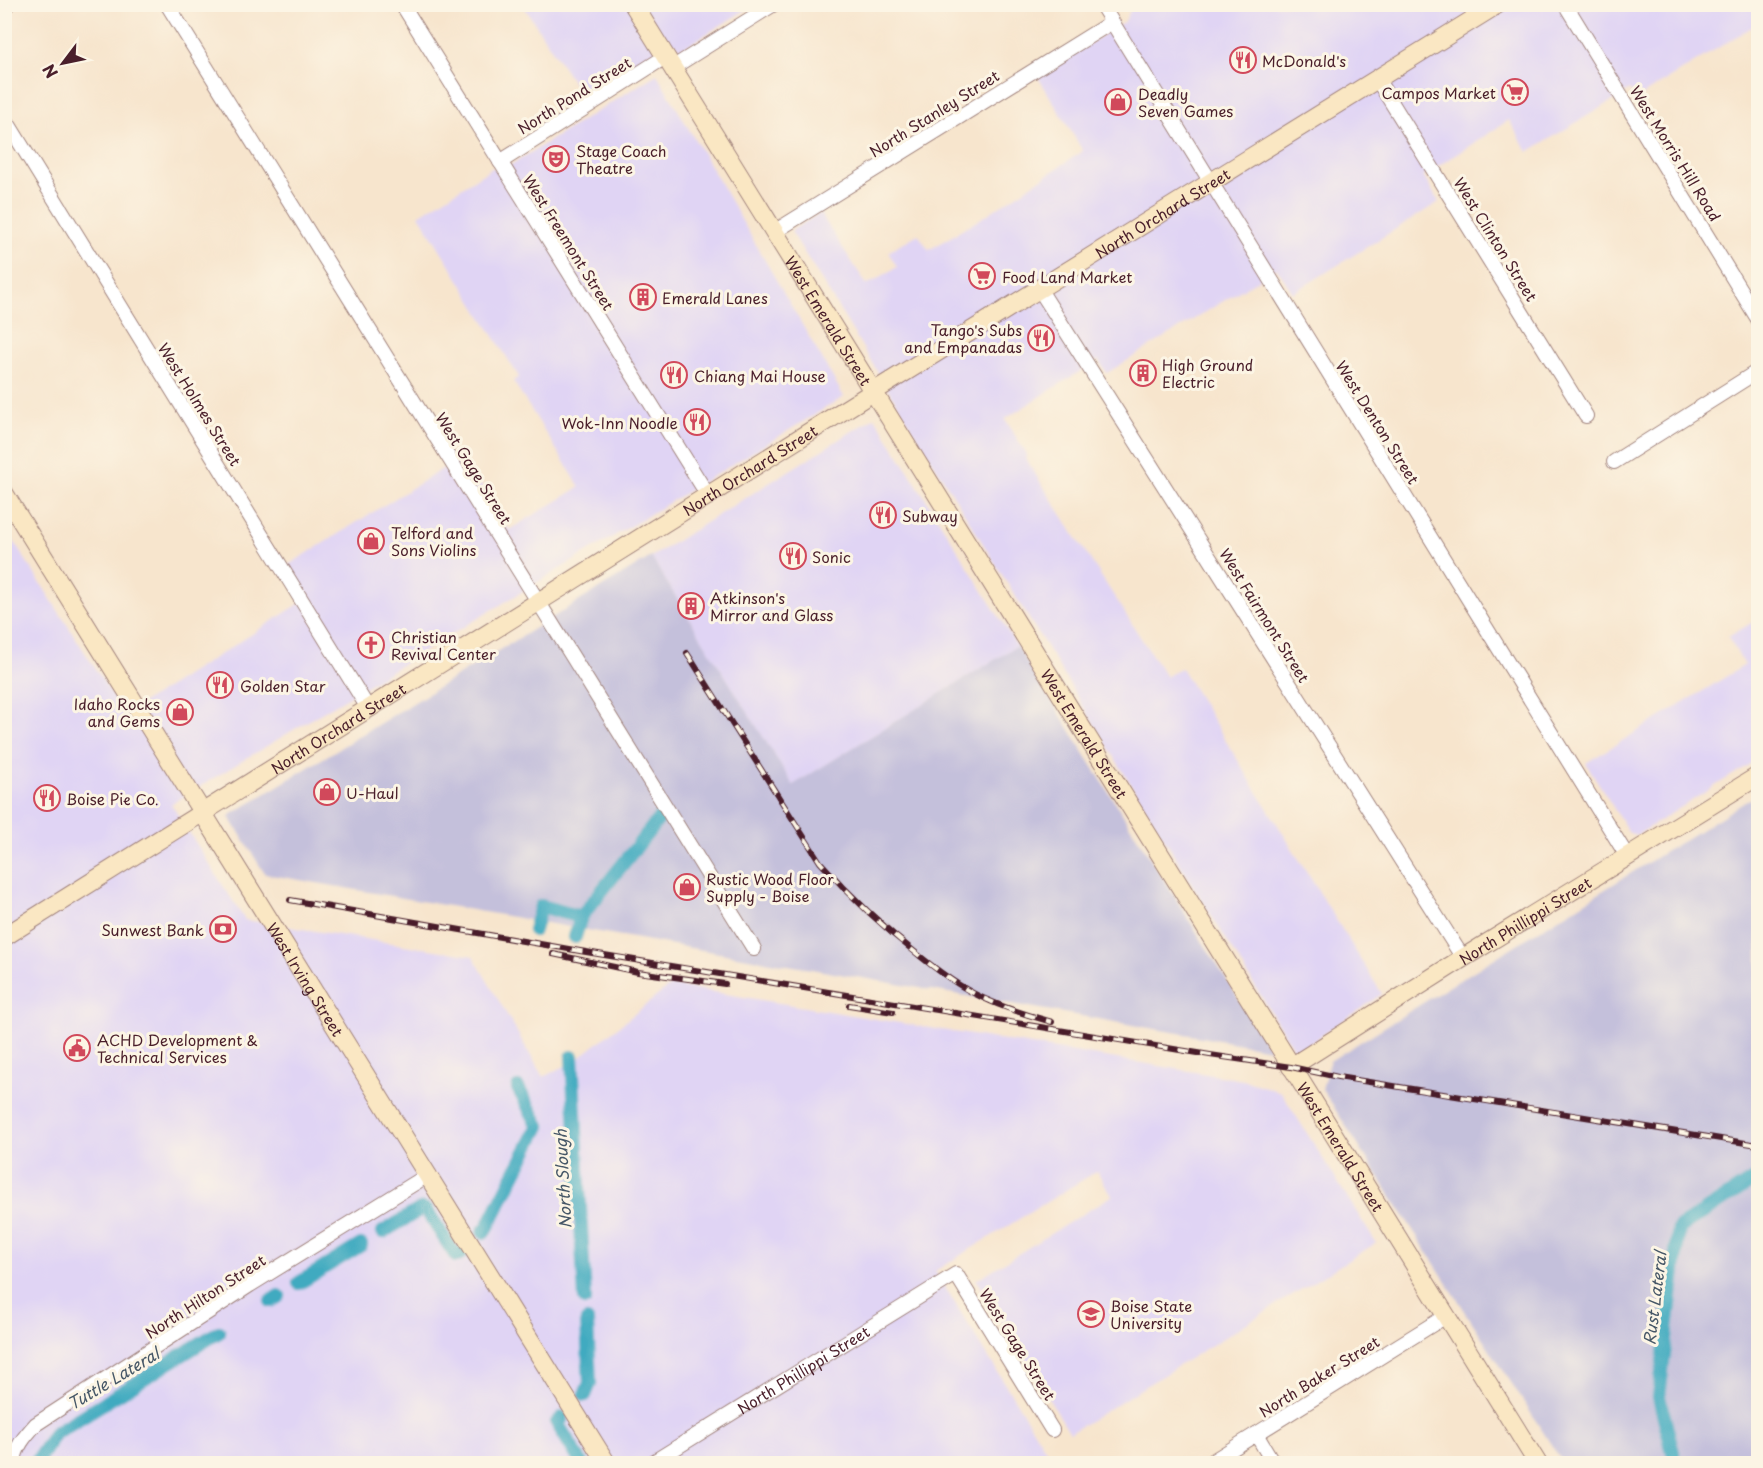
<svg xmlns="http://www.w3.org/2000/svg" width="1763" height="1468" font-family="'Playpen Sans',sans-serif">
  <rect width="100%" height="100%" fill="#fcf5e5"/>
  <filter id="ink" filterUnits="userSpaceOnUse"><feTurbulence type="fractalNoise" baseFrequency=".0167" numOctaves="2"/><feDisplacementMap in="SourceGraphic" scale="12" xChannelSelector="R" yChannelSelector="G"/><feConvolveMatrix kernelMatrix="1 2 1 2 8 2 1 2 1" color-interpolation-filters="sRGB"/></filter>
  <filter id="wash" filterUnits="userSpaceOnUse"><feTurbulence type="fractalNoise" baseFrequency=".008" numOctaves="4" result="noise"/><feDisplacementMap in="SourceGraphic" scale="24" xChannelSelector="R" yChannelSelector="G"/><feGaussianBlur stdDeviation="1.35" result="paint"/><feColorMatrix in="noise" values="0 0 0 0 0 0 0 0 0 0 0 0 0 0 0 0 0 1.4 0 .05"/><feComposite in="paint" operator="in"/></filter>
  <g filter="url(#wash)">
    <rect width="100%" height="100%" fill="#f7e5cd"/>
    <!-- built -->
    <g fill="#e0d4f4">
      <polygon points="523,5 754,5 680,50 674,42 583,98"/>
      <polygon points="1133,5 1758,5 1758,23 1636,99 1630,90 1528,152 1509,120 1423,176 1439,202 1293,293 1277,268 1107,373 1098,360 1005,419 1027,455 1025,458 1166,677 1181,668 1382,994 1296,1053 791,231 820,213 867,285 897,267 888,252 918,234 929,250 985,216 1083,151 1038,77 1125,21"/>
      <polygon points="657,74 844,397 171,804 245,920 473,956 543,1077 575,1061 671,985 1243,1080 1281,1092 1376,1243 1070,1433 976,1280 1112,1196 1097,1171 935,1271 1054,1463 5,1463 4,526 123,712 153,697 307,599 287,566 463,456 509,530 580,487 513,381 519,377 419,215 494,167 498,173"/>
      <polygon points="875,417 1017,646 793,785 651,557"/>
      <polygon points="1758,619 1758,759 1637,835 1629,833 1586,763 1745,665 1728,637"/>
    </g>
    <!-- industrial -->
    <g fill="#c4c0db">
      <polygon points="651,557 793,785 1017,646 1270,1049 265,874 229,816"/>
      <polygon points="1758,794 1758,1463 1563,1463 1322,1089 1330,1061"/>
    </g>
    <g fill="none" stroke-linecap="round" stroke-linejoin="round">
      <!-- canal -->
      <g stroke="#40aac0" stroke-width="14">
        <polyline points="534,930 541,906 581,917"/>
        <polyline points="575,937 581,917 661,816"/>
        <polyline points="572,1057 585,1299"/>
        <polyline points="383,1232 421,1209 427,1211 456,1256 461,1253"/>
        <polyline points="483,1232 487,1228 539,1126 518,1088"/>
        <polyline points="299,1283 361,1245"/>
        <polyline points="271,1301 279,1296"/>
        <polyline points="585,1395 590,1383 587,1321"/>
        <polyline points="562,1418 557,1423 582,1464"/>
        <polyline points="37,1464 37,1461 55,1433 219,1332"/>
        <polyline points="1676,1464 1659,1397 1679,1228 1758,1177"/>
      </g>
    </g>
  </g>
  <g filter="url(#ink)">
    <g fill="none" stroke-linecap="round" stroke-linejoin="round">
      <defs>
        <g id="street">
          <polyline points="167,4 754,949"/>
          <polyline points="402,4 709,497"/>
          <polyline points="1101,4 1627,856"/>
          <polyline points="1565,4 1758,319"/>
          <polyline points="4,7 8,4"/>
          <polyline points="672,68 774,4"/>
          <polyline points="1377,79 1586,416"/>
          <polyline points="4,117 368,708"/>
          <polyline points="500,162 665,57"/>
          <polyline points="774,232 1112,22"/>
          <polyline points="1040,290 1463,958"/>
          <polyline points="1614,462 1758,371"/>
          <polyline points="1256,1434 1274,1464"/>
          <path d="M14,1464c0,-16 12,-29 22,-40l214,-139 178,-110"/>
          <path id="s1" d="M650,1464l306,-190 96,156"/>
          <polyline points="1208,1464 1446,1316"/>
        </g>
        <g id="secondary">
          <path id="s2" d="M633,4l905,1460"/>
          <path id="s3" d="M4,493l603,971"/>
          <path id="s4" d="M4,937l869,-545 625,-388"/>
          <path id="s5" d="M1291,1067l172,-109 295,-182"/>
        </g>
      </defs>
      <!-- street casing -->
      <use href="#street" stroke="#a0827c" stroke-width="16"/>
      <!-- secondary casing -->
      <use href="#secondary" stroke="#a0827c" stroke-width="20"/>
      <!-- street -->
      <use href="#street" stroke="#fff" stroke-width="14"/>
      <!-- secondary -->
      <use href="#secondary" stroke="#fae7c3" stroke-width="18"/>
      <defs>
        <g id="rail">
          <path d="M687,653l133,209c31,35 64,66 101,95 21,17 44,34 69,44 20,9 41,15 62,21"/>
          <polyline points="290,900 580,951 1210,1055 1291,1067 1338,1077 1758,1145"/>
          <polyline points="553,954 638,972 725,984"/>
          <polyline points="849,1005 893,1012"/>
        </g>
      </defs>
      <!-- rail casing -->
      <use href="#rail" stroke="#4a1f2b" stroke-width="6"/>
      <!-- rail -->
      <use href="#rail" stroke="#fcf5e5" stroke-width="4" stroke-dasharray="11" stroke-linecap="butt"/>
    </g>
  </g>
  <!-- icons -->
  <defs>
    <symbol id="restaurant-ring" viewBox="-11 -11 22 22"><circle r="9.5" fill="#fcf5e5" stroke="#d1495b" stroke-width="1.5"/><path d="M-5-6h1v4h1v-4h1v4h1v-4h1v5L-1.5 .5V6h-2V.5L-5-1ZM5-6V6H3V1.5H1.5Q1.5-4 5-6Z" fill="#d1495b"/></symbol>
    <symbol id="supermarket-ring" viewBox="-11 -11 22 22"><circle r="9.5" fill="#fcf5e5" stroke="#d1495b" stroke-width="1.5"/><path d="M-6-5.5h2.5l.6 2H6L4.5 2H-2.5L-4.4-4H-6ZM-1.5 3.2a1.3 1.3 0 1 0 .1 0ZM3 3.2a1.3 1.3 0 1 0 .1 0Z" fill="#d1495b"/></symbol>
    <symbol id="shop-ring" viewBox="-11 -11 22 22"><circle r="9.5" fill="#fcf5e5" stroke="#d1495b" stroke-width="1.5"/><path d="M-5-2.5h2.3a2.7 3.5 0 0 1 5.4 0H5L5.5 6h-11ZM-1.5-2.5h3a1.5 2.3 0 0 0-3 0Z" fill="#d1495b"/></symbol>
    <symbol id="theatre-ring" viewBox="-11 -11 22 22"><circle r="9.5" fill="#fcf5e5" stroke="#d1495b" stroke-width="1.5"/><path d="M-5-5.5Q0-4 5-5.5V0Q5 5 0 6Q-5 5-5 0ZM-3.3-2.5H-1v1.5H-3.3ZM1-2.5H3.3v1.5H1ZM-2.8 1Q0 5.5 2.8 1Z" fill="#d1495b"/></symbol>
    <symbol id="building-ring" viewBox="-11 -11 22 22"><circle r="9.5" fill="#fcf5e5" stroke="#d1495b" stroke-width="1.5"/><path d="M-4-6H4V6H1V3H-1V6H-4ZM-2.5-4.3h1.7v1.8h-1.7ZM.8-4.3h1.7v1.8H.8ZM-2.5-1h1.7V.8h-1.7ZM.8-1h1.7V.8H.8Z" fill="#d1495b"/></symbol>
    <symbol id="church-ring" viewBox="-11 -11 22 22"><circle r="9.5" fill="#fcf5e5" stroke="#d1495b" stroke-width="1.5"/><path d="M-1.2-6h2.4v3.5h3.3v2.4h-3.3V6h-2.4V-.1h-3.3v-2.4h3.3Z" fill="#d1495b"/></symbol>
    <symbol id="bank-ring" viewBox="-11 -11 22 22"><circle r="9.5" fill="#fcf5e5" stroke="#d1495b" stroke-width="1.5"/><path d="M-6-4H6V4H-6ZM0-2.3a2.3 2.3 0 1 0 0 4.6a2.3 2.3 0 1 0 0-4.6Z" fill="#d1495b"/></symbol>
    <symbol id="civic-ring" viewBox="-11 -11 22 22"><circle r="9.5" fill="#fcf5e5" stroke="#d1495b" stroke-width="1.5"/><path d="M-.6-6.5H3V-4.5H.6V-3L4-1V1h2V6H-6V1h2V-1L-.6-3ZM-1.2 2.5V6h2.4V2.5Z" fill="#d1495b"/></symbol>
    <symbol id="university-ring" viewBox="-11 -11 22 22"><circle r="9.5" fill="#fcf5e5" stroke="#d1495b" stroke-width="1.5"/><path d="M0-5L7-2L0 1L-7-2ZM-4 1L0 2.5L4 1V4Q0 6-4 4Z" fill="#d1495b"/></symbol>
  </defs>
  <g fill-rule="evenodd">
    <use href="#restaurant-ring" x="1228" y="45" width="30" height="30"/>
    <use href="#supermarket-ring" x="1500" y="77" width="30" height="30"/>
    <use href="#shop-ring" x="1103" y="87" width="30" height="30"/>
    <use href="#theatre-ring" x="541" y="144" width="30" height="30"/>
    <use href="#supermarket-ring" x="967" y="261" width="30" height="30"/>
    <use href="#building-ring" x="628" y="282" width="30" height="30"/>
    <use href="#restaurant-ring" x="1026" y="323" width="30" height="30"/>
    <use href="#building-ring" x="1128" y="358" width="30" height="30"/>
    <use href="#restaurant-ring" x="659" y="360" width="30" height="30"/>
    <use href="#restaurant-ring" x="682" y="407" width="30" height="30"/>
    <use href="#restaurant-ring" x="868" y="500" width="30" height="30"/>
    <use href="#shop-ring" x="356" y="526" width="30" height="30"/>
    <use href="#restaurant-ring" x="778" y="541" width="30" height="30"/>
    <use href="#building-ring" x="676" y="591" width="30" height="30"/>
    <use href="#church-ring" x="356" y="630" width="30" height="30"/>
    <use href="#restaurant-ring" x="205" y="670" width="30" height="30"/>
    <use href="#shop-ring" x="165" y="697" width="30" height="30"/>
    <use href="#shop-ring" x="312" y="777" width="30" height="30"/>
    <use href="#restaurant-ring" x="32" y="783" width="30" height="30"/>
    <use href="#shop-ring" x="672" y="872" width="30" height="30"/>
    <use href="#bank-ring" x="208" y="914" width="30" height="30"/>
    <use href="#civic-ring" x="62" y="1033" width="30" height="30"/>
    <use href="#university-ring" x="1076" y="1299" width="30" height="30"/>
  </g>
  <g text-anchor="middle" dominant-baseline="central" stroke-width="6" stroke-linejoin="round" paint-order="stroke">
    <!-- poi labels -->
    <g font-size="15" fill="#4a1f2b" stroke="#fcf5e5" text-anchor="start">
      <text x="1262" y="60">McDonald's</text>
      <text x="1496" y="92" text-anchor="end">Campos Market</text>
      <text x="1138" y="93">Deadly<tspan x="1138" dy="17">Seven Games</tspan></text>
      <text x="576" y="150">Stage Coach<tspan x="576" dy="17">Theatre</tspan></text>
      <text x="1002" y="276">Food Land Market</text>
      <text x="662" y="297">Emerald Lanes</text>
      <text x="1022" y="329" text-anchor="end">Tango's Subs<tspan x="1022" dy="17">and Empanadas</tspan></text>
      <text x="1162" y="364">High Ground<tspan x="1162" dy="17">Electric</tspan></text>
      <text x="694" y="375">Chiang Mai House</text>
      <text x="678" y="422" text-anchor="end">Wok-Inn Noodle</text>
      <text x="902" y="515">Subway</text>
      <text x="391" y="532">Telford and<tspan x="391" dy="17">Sons Violins</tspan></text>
      <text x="812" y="556">Sonic</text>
      <text x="710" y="597">Atkinson's<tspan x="710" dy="17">Mirror and Glass</tspan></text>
      <text x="391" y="636">Christian<tspan x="391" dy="17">Revival Center</tspan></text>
      <text x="240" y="685">Golden Star</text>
      <text x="160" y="703" text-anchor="end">Idaho Rocks<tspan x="160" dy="17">and Gems</tspan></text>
      <text x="346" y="792">U-Haul</text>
      <text x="66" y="798">Boise Pie Co.</text>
      <text x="706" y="878">Rustic Wood Floor<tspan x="706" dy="17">Supply - Boise</tspan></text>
      <text x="204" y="929" text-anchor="end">Sunwest Bank</text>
      <text x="97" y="1039">ACHD Development &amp;<tspan x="97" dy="17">Technical Services</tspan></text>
      <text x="1110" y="1305">Boise State<tspan x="1110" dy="17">University</tspan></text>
    </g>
    <!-- street labels -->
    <g font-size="15" fill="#4a1f2b" stroke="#fcf5e5">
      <text transform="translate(574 95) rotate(-32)">North Pond Street</text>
      <text transform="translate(934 113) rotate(-32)">North Stanley Street</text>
      <text transform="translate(1676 153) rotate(58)">West Morris Hill Road</text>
      <text stroke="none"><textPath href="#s4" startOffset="1366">North Orchard Street</textPath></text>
      <text transform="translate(1496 239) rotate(58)">West Clinton Street</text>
      <text transform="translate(569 242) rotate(58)">West Freemont Street</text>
      <text stroke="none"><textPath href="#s2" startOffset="372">West Emerald Street</textPath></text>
      <text transform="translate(200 404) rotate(58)">West Holmes Street</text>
      <text transform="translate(1378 422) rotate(58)">West Denton Street</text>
      <text transform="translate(474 468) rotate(58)">West Gage Street</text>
      <text stroke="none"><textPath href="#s4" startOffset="880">North Orchard Street</textPath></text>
      <text transform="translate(1265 615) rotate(58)">West Fairmont Street</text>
      <text stroke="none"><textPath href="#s4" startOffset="394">North Orchard Street</textPath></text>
      <text stroke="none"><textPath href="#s2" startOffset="858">West Emerald Street</textPath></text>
      <text stroke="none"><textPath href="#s5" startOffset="276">North Phillippi Street</textPath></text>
      <text stroke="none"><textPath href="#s3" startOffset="572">West Irving Street</textPath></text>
      <text stroke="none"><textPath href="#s2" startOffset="1344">West Emerald Street</textPath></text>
      <text transform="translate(205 1296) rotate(-33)">North Hilton Street</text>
      <text transform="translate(1018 1344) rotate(58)">West Gage Street</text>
      <text stroke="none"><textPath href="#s1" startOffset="180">North Phillippi Street</textPath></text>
      <text transform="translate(1319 1376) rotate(-32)">North Baker Street</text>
    </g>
    <!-- water labels -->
    <g font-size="16" font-style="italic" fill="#465767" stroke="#fcf5e5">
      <text transform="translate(562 1179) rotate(-93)">North Slough</text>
      <text transform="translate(1654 1298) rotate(-83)">Rust Lateral</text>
      <text transform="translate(113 1378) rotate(-31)">Tuttle Lateral</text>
    </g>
  </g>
  <!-- margin -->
  <rect width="1763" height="1468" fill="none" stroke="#fcf5e5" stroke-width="24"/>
  <!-- north arrow -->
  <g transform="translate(63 63) rotate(238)" stroke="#fcf5e5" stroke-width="4.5" paint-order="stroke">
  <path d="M0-4.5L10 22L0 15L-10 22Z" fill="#4a1f2b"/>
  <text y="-9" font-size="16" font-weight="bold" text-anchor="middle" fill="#4a1f2b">N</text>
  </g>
</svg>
